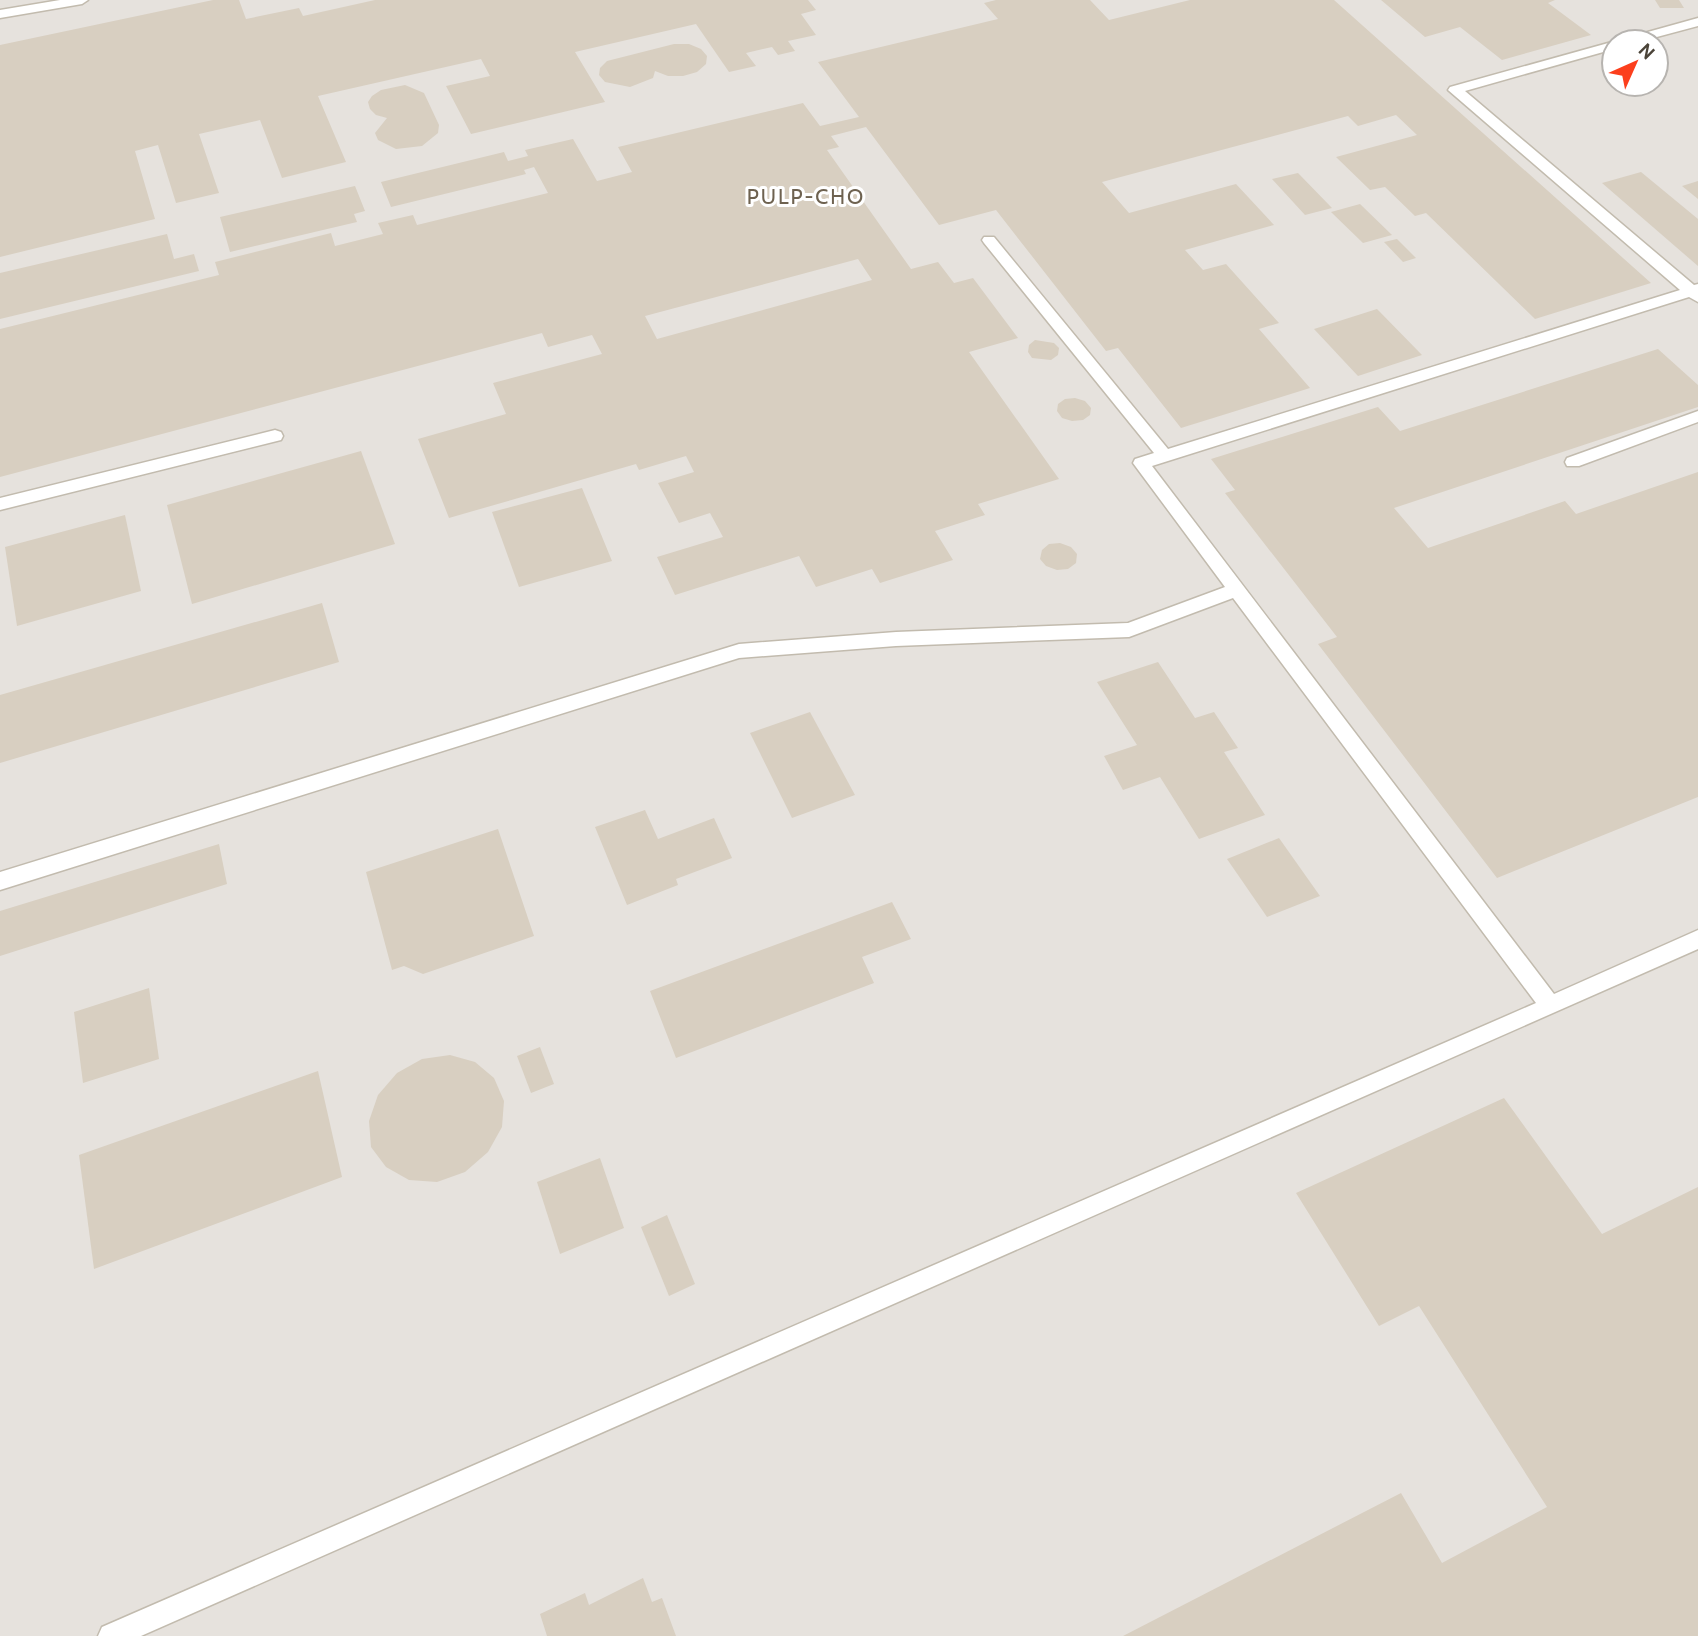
<svg xmlns="http://www.w3.org/2000/svg" width="1698" height="1636" font-family="Cabin,sans-serif">
  <rect width="100%" height="100%" fill="#f6f3ec"/>
  <!-- industrial -->
  <path fill="#e6e2dd" fill-rule="evenodd" d="M0,0h1698v1636h-1698zM1614,42h42v42h-42z"/>
  <!-- building -->
  <g fill="#d8cfc1" fill-rule="evenodd">
    <polygon points="213,0 239,0 246,19 299,8 303,16 375,0 808,0 816,10 801,14 816,35 788,41 795,51 778,55 772,47 746,53 756,66 729,72 696,24 575,52 605,102 471,134 446,86 490,76 481,59 318,96 346,162 282,178 260,120 199,134 219,193 176,203 158,145 135,151 155,219 0,257 0,45"/>
    <path d="M996,0h94l19,20 81,-20h144l317,283 -116,36 -109,-106 -11,3 -30,-29 -15,3 -34,-33 81,-22 -21,-20 -38,11 -10,-10 -246,66 27,31 107,-29 38,41 -89,25 18,20 23,-6 53,59 -20,6 51,59 -129,40 -63,-80 -12,3 -110,-141 -57,15 -73,-98 -35,9 8,11 -12,3 84,119 27,-7 16,21 19,-5 45,60 -49,14 90,127 -81,25 7,11 -50,16 18,29 -73,23 -8,-14 -56,18 -17,-31 -124,39 -18,-38 66,-20 -13,-24 -31,10 -21,-40 36,-11 -8,-16 -47,14 -3,-6 -187,54 -31,-79 88,-25 -13,-31 109,-29 -10,-19 -44,12 -6,-14 -542,144v-148l219,-54 -4,-13 116,-29 4,13 48,-12 -5,-11 35,-8 4,10 131,-32 -14,-26 -10,3 2,4 -135,33 -10,-25 123,-30 4,9 20,-5 -3,-6 48,-11 24,42 35,-9 -14,-25 185,-44 17,23 39,-9 -41,-55 180,-43 -14,-16zM858,259l14,21 -215,59 -12,-23z"/>
    <polygon points="1381,0 1555,0 1548,3 1591,35 1502,60 1460,27 1425,37"/>
    <polygon points="1655,0 1679,0 1684,8 1660,8"/>
    <polygon points="674,44 689,44 701,49 707,56 706,64 697,72 683,76 668,76 655,71 653,78 630,87 605,82 599,75 600,68 607,61"/>
    <polygon points="405,85 424,93 439,125 438,133 422,146 396,149 378,140 375,133 387,118 376,115 370,109 368,102 372,96 381,90"/>
    <polygon points="1641,172 1698,219 1698,266 1602,183"/>
    <polygon points="1298,173 1332,208 1305,215 1272,179"/>
    <polygon points="1698,181 1698,199 1682,186"/>
    <polygon points="355,186 365,211 354,214 357,222 230,252 220,217"/>
    <polygon points="1360,204 1392,235 1363,243 1331,212"/>
    <polygon points="167,234 174,259 194,254 199,271 0,319 0,273"/>
    <polygon points="1397,239 1416,258 1403,262 1384,242"/>
    <polygon points="1377,309 1422,355 1358,376 1314,329"/>
    <polygon points="1035,340 1054,343 1059,348 1058,355 1051,360 1032,358 1028,352 1029,345"/>
    <polygon points="1658,349 1698,385 1698,407 1394,508 1428,548 1565,501 1576,514 1698,472 1698,797 1497,878 1318,644 1337,637 1225,493 1235,490 1211,459 1378,407 1400,431"/>
    <polygon points="1075,398 1085,401 1091,408 1090,415 1083,420 1072,421 1062,418 1057,411 1058,404 1065,399"/>
    <polygon points="361,451 395,544 192,604 167,505"/>
    <polygon points="582,488 612,561 519,587 492,512"/>
    <polygon points="125,515 141,591 17,626 5,547"/>
    <polygon points="1060,543 1071,547 1077,554 1076,563 1068,569 1057,570 1046,566 1040,559 1042,550 1049,544"/>
    <polygon points="322,603 339,662 0,763 0,695"/>
    <polygon points="1158,662 1195,718 1214,712 1238,748 1224,752 1265,815 1199,839 1160,777 1123,790 1104,756 1137,745 1097,682"/>
    <polygon points="810,712 855,795 792,818 750,733"/>
    <polygon points="645,810 658,839 714,818 732,858 676,879 678,885 627,905 595,827"/>
    <polygon points="498,829 534,936 423,974 404,966 392,970 366,872"/>
    <polygon points="1279,838 1320,896 1267,917 1227,859"/>
    <polygon points="219,844 227,884 0,956 0,911"/>
    <polygon points="892,902 911,939 862,957 874,983 676,1058 650,991"/>
    <polygon points="149,988 159,1059 83,1083 74,1012"/>
    <polygon points="540,1047 554,1084 531,1093 517,1056"/>
    <polygon points="450,1055 475,1062 494,1078 504,1101 502,1127 488,1152 465,1172 437,1182 409,1180 386,1167 371,1147 369,1121 378,1095 397,1073 422,1059"/>
    <polygon points="318,1071 342,1177 94,1269 79,1155"/>
    <polygon points="1504,1098 1602,1234 1698,1187 1698,1636 1123,1636 1401,1493 1442,1563 1547,1507 1419,1306 1379,1326 1296,1193"/>
    <polygon points="600,1158 624,1228 560,1254 537,1182"/>
    <polygon points="667,1215 695,1284 669,1296 641,1227"/>
    <polygon points="643,1578 652,1602 662,1598 676,1636 547,1636 540,1614 585,1593 589,1605"/>
  </g>
  <g fill="none" stroke-linecap="round" stroke-linejoin="round">
    <defs>
      <g id="service">
        <polygon points="60,0 88,0 82,4 0,18 0,10"/>
        <polygon points="1698,18 1698,26 1638,42 1614,42 1614,49 1465,91 1694,285 1698,284 1698,302 1689,297 1152,466 1554,994 1698,930 1698,949 141,1636 98,1636 102,1627 1536,1003 1233,598 1129,637 896,646 739,658 0,890 0,872 739,644 896,632 1128,623 1225,587 1133,463 1135,459 1154,453 984,243 982,240 984,237 994,237 1168,449 1680,290 1448,90 1450,87"/>
        <polygon points="1698,411 1698,422 1579,466 1567,466 1565,462 1567,458"/>
        <polygon points="275,430 281,432 283,436 281,440 0,510 0,498"/>
      </g>
    </defs>
    <!-- service casing -->
    <use href="#service" stroke="#c2bbae" stroke-width="3"/>
    <!-- service -->
    <use href="#service" fill="#fff" fill-rule="evenodd"/>
  </g>
  <g text-anchor="middle" dominant-baseline="central" stroke-width="6" stroke-linejoin="round" paint-order="stroke">
    <!-- far-quarter labels -->
    <g font-size="21" letter-spacing="2" fill="#6e6250" stroke="#fff">
      <text x="806" y="196">PULP-CHO</text>
    </g>
  </g>
  <!-- north arrow -->
  <g transform="translate(1635 63) rotate(45)"><circle r="33" fill="#ffffff" stroke="#b7b4b0" stroke-width="2"/>
  <path d="M0-5L12 26L0 18L-12 26Z" fill="#fc3f1d"/>
  <text y="-10" font-size="19" font-weight="bold" text-anchor="middle" fill="#4b4439">N</text>
  </g>
</svg>
